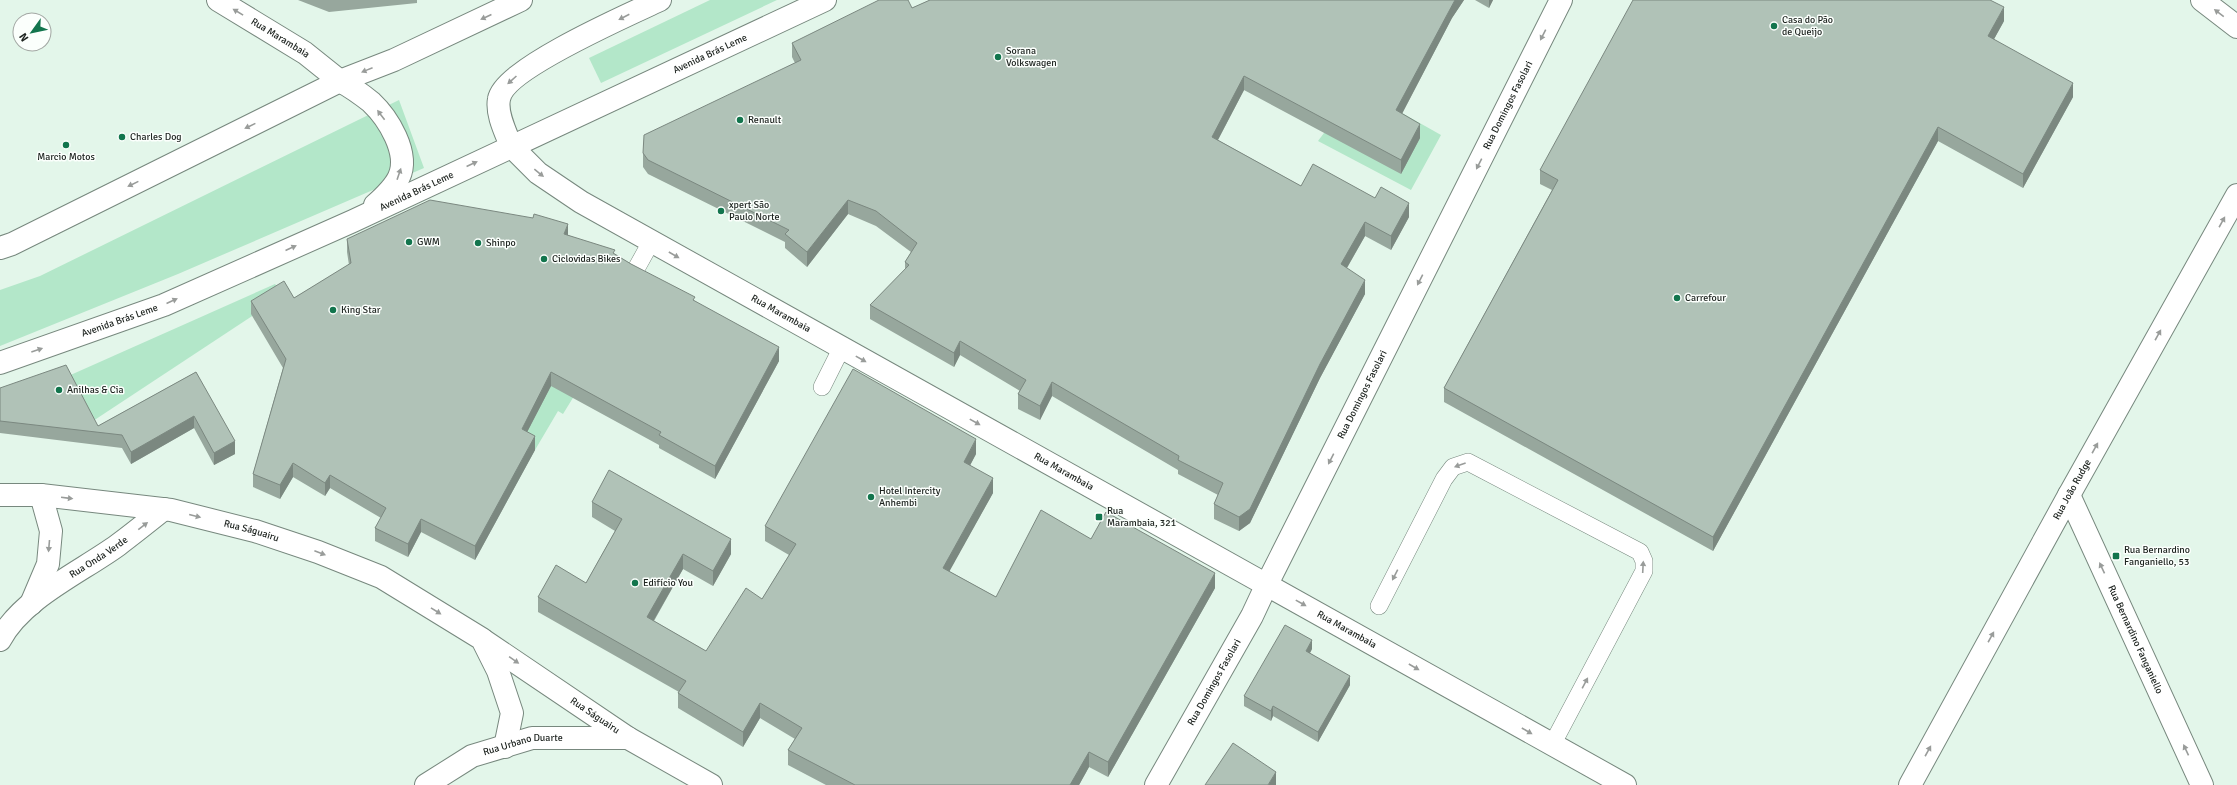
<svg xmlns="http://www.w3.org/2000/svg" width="2237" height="785" font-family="Signika,sans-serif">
  <rect width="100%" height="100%" fill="#e3f6ea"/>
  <!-- green -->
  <g fill="#b3e7c9">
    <polygon points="710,0 777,0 601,83 589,58"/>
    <polygon points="399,100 424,168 178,274 0,346 0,290 40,276"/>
    <polygon points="1402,113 1441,135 1411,190 1318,141 1324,133 1396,125"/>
    <polygon points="275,284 284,295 93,421 66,377"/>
    <polygon points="554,374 579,388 563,414 558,411 535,450 522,442"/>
  </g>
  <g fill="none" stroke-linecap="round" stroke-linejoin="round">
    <defs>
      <g id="lane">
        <polyline points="636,269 651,242"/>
        <polyline points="822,387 841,349"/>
        <polyline points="1379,606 1444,479 1453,467 1468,462 1640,552 1644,561 1644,571 1552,745"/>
      </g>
      <g id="street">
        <path id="s1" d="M218,0l87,53 35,28"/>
        <path id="s2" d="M0,495h41l130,15 84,21 63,21 63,25 101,62 16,32 14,42 -7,34"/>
        <polyline points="31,604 48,564 51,531 41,495"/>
        <path id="s3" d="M0,640c22,-42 81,-68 118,-95 16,-12 31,-24 46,-36"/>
        <path id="s4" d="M483,640l145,98 83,47"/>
        <path id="s5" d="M426,785l46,-29 60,-18h96"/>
        <path id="s6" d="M1156,785l96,-169 15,-32"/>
      </g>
      <g id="secondary">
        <polyline points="2202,0 2237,27"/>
        <path id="s7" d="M511,146l27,27 43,29 1044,583"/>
        <path id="s8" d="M2069,495l133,290"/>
        <path id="s9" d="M1267,584l294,-584"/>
        <path id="s10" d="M1910,785l159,-290 168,-300"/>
      </g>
      <g id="primary">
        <path d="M340,81c11,6 21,13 31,21 17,16 39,51 28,75 -5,11 -15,20 -24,28"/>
        <path d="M511,146c-5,-13 -15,-32 -12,-47 5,-30 131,-85 161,-99"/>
        <polyline points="0,248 12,244 340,81 394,60 521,0"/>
        <path id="s11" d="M0,363l164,-58 189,-84 472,-221"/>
      </g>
    </defs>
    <!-- lane casing -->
    <use href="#lane" stroke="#77887e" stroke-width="18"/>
    <!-- street casing -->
    <use href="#street" stroke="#77887e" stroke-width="24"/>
    <!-- secondary casing -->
    <use href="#secondary" stroke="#77887e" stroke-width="24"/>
    <!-- primary casing -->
    <use href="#primary" stroke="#77887e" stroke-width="24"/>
    <!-- lane -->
    <use href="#lane" stroke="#fff" stroke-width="17"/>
    <!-- street -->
    <use href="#street" stroke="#fff" stroke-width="22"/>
    <!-- secondary -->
    <use href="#secondary" stroke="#fff" stroke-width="22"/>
    <!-- primary -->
    <use href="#primary" stroke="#fff" stroke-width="22"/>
  </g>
  <!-- wall -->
  <g fill="#97a79d">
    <polygon points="298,0 417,0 417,3 329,12"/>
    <polygon points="930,0 1464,0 1452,18 1402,114 1420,138 1401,174 1244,90 1218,140 1301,186 1409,217 1391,250 1365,236 1347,268 1365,294 1320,378 1250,523 1239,531 1214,519 1214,504 1218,495 1178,474 1178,470 1052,396 1040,420 1018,409 1018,394 1020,391 960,355 954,367 870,319 870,305 905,270 905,262 911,252 876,226 848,214 807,267 785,248 785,242 648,174 643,167 643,153 795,63 792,57 792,43 912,8"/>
    <polygon points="1475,0 1493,0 1489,8"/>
    <polygon points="2004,21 1994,39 2073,97 2023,188 1938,141 1713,551 1444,402 1444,388 1552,190 1540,184 1540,170"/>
    <polygon points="568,235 615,254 631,264 695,301 779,361 715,479 659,448 659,445 551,386 527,432 535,450 475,560 421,532 408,557 375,541 375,528 381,518 330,488 325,496 293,477 280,499 253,487 253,474 283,368 251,314 251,301 294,298 349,265 347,252 347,239"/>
    <polygon points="196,372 235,454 214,465 194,428 131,464 122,448 0,433 0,388 98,426"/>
    <polygon points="976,454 970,465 993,493 949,571 996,597 1091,539 1215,588 1108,777 1089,767 1079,785 826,785 788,765 788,750 795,739 760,718 743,747 678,708 678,693 679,692 538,612 538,597 586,583 615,531 592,517 592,502 731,554 713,586 683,569 654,621 706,651 762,599 789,555 765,541 765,526"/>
    <polygon points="1312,649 1310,653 1350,685 1318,742 1273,716 1271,721 1244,706 1244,696"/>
  </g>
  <!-- shaded-wall -->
  <g fill="#7b8880">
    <polygon points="1455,0 1464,0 1452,18 1396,125 1396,110"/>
    <polygon points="1489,0 1493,0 1489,8"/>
    <polygon points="2004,7 2004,21 1988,50 1988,36"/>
    <polygon points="1244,76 1244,90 1212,151 1212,137"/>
    <polygon points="2073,83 2073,97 2023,188 2023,174"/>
    <polygon points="1420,124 1420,138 1401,174 1401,160"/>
    <polygon points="1938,127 1938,141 1713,551 1713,537"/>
    <polygon points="848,200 848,214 807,267 807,252"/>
    <polygon points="1409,203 1409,217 1391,250 1391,236"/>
    <polygon points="1365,222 1365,236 1341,278 1341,264"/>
    <polygon points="568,224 568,237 564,234"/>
    <polygon points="1365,280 1365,294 1320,378 1250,523 1239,531 1239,517 1320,364"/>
    <polygon points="960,341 960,355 954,367 954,353"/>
    <polygon points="779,347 779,361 715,479 715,466"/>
    <polygon points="551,372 551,386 522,442 522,429"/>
    <polygon points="1052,382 1052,396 1040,420 1040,406"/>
    <polygon points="194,416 194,428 131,464 131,452"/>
    <polygon points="535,436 535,450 475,560 475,546"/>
    <polygon points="976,439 976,454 964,477 964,462"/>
    <polygon points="235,441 235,454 214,465 214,453"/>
    <polygon points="293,463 293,477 280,499 280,485"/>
    <polygon points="330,475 330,488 325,496 325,483"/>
    <polygon points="993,478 993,493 943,583 943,568"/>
    <polygon points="421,519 421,532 408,557 408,544"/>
    <polygon points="731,539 731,554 713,586 713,571"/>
    <polygon points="683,554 683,569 647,632 647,617"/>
    <polygon points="1215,573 1215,588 1108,777 1108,762"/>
    <polygon points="1312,640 1312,649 1306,660 1306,651"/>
    <polygon points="1350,676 1350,685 1318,742 1318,732"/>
    <polygon points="760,703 760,718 743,747 743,732"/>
    <polygon points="1273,706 1273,716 1271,721 1271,711"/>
    <polygon points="1089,752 1089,767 1079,785 1070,785"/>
    <polygon points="1276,772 1276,785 1268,785"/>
  </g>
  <!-- building -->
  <g fill="#b0c2b7" stroke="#7b8880">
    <polygon points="879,0 908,0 912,8 930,0 1455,0 1396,110 1420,124 1401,160 1244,76 1212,137 1301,186 1313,164 1375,198 1381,187 1409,203 1391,236 1365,222 1341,264 1365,280 1320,364 1250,509 1239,517 1214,504 1223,483 1178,460 1179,456 1052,382 1040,406 1018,394 1026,380 960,341 954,353 870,305 909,265 905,262 917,243 876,211 848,200 807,252 785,234 789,230 648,160 643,153 644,135 801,60 792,43"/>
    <polygon points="1633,0 1990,0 2004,7 1988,36 2073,83 2023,174 1938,127 1713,537 1444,388 1558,180 1540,170"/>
    <polygon points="430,200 533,218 534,214 568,224 564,234 615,250 613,253 631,264 695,297 693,300 779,347 715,466 659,435 661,432 551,372 522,429 535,436 475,546 421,519 408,544 375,528 386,508 330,475 325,483 293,463 280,485 253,474 286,359 251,301 284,281 294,298 351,263 347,239"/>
    <polygon points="66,365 98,426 196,372 235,441 214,453 194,416 131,452 122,435 0,421 0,388"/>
    <polygon points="853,369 976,439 964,462 993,478 943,568 996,597 1041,510 1091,539 1106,512 1215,573 1108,762 1089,752 1070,785 855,785 788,750 802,728 760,703 743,732 678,693 686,681 538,597 556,565 586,583 622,519 592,502 609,470 731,539 713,571 683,554 647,617 706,651 746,588 762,599 796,544 765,526"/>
    <polygon points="1285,625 1312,640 1306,651 1350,676 1318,732 1273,706 1271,711 1244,696"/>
    <polygon points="1233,743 1276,772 1268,785 1205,785"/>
  </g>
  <!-- one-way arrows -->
  <defs><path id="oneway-solid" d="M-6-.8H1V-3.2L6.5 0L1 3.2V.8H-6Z"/></defs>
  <g fill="#999c9a">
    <use href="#oneway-solid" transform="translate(238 12) rotate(-149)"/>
    <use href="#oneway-solid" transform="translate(2219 13) rotate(-143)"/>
    <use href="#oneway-solid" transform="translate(486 17) rotate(155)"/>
    <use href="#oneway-solid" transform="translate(624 17) rotate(153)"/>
    <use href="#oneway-solid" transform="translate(1543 35) rotate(117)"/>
    <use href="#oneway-solid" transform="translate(367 70) rotate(158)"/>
    <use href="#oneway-solid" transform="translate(512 80) rotate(138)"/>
    <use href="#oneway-solid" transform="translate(381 115) rotate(-127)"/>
    <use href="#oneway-solid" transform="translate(250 126) rotate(154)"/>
    <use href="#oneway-solid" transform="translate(472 164) rotate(-25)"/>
    <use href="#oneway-solid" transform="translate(1479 164) rotate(117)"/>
    <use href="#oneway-solid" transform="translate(539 173) rotate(39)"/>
    <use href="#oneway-solid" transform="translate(399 174) rotate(-71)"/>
    <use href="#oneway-solid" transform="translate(133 184) rotate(154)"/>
    <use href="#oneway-solid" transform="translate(2222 222) rotate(-61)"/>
    <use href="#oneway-solid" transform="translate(291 248) rotate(-24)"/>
    <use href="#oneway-solid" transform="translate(674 255) rotate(30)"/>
    <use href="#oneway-solid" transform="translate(1420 280) rotate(117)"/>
    <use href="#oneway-solid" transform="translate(172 301) rotate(-24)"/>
    <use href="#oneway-solid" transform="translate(2158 335) rotate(-61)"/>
    <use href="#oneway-solid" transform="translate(37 350) rotate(-19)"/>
    <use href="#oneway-solid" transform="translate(861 359) rotate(29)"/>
    <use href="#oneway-solid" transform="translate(975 422) rotate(29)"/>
    <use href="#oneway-solid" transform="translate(2095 448) rotate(-61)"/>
    <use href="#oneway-solid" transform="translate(1331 459) rotate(117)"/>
    <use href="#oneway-solid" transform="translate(1460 465) rotate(160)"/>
    <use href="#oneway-solid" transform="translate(67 498) rotate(7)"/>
    <use href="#oneway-solid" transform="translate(195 516) rotate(14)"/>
    <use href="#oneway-solid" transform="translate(143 526) rotate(-38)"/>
    <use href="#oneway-solid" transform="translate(49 546) rotate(95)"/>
    <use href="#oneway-solid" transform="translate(320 553) rotate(21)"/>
    <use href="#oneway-solid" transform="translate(1643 567) rotate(-87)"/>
    <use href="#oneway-solid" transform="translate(2102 568) rotate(-115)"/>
    <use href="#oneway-solid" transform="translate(1395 575) rotate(117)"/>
    <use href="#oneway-solid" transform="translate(1301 603) rotate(29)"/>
    <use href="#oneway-solid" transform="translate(436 611) rotate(32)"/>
    <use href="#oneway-solid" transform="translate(1991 637) rotate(-61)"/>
    <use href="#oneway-solid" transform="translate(514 660) rotate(35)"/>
    <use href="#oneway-solid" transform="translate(1414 667) rotate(30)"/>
    <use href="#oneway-solid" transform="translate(1585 683) rotate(-62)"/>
    <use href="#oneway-solid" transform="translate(1527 731) rotate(30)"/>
    <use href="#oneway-solid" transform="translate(2186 750) rotate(-115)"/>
    <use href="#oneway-solid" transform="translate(1928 751) rotate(-61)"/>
  </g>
  <!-- markers -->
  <g fill="#12754d" stroke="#fbfffc" stroke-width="1.5">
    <circle cx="1774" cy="26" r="4"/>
    <circle cx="998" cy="57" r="4"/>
    <circle cx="740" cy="120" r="4"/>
    <circle cx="122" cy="137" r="4"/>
    <circle cx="66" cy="145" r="4"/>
    <circle cx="721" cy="211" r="4"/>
    <circle cx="409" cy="242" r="4"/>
    <circle cx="478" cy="243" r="4"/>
    <circle cx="544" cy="259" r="4"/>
    <circle cx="1677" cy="298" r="4"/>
    <circle cx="333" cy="310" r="4"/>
    <circle cx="59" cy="390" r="4"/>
    <circle cx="871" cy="497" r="4"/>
    <rect x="1095" y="513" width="8" height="8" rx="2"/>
    <rect x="2112" y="552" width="8" height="8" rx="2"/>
    <circle cx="635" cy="583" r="4"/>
  </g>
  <g text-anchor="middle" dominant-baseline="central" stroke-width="3" stroke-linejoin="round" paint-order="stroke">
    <!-- poi labels -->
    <g font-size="10" fill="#1c221e" stroke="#fbfffc" text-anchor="start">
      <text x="1782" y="20">Casa do Pão<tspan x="1782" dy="12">de Queijo</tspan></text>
      <text x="1006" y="51">Sorana<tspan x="1006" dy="12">Volkswagen</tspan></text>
      <text x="748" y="120">Renault</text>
      <text x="130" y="137">Charles Dog</text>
      <text x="66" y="157" text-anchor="middle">Marcio Motos</text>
      <text x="729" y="205">xpert São<tspan x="729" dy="12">Paulo Norte</tspan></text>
      <text x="417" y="242">GWM</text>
      <text x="486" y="243">Shinpo</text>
      <text x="552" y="259">Ciclovidas Bikes</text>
      <text x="1685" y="298">Carrefour</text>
      <text x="341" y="310">King Star</text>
      <text x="67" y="390">Anilhas &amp; Cia</text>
      <text x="879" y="491">Hotel Intercity<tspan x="879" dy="12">Anhembi</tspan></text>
      <text x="1107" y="511">Rua<tspan x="1107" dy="12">Marambaia, 321</tspan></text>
      <text x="2124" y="550">Rua Bernardino<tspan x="2124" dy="12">Fanganiello, 53</tspan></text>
      <text x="643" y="583">Edifício You</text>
    </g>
    <!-- street labels -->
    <g font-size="10" fill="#1c221e" stroke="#fbfffc">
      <text stroke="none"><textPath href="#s1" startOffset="73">Rua Marambaia</textPath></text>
      <text stroke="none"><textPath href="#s11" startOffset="775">Avenida Brás Leme</textPath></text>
      <text stroke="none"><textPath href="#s9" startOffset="536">Rua Domingos Fasolari</textPath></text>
      <text stroke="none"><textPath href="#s11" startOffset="451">Avenida Brás Leme</textPath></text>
      <text stroke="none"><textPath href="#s7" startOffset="319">Rua Marambaia</textPath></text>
      <text stroke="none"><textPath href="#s11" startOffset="127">Avenida Brás Leme</textPath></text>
      <text stroke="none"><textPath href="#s9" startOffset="212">Rua Domingos Fasolari</textPath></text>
      <text stroke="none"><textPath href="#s7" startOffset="643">Rua Marambaia</textPath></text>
      <text stroke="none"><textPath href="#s10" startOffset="337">Rua João Rudge</textPath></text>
      <text stroke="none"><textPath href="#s2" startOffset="255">Rua Ságuairu</textPath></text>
      <text stroke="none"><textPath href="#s3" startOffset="130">Rua Onda Verde</textPath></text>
      <text stroke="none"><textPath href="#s7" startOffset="967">Rua Marambaia</textPath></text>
      <text stroke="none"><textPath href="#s8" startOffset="159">Rua Bernardino Fanganiello</textPath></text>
      <text stroke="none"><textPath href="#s6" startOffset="118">Rua Domingos Fasolari</textPath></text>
      <text stroke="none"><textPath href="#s4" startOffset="135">Rua Ságuairu</textPath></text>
      <text stroke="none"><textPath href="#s5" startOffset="107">Rua Urbano Duarte</textPath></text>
    </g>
  </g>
  <!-- north arrow -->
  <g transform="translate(32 32) rotate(237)"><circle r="19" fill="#fbfffc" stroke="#a2a7a3"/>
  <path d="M0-3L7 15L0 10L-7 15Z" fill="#12754d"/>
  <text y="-6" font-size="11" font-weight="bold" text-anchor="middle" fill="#1c221e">N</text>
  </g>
</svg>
